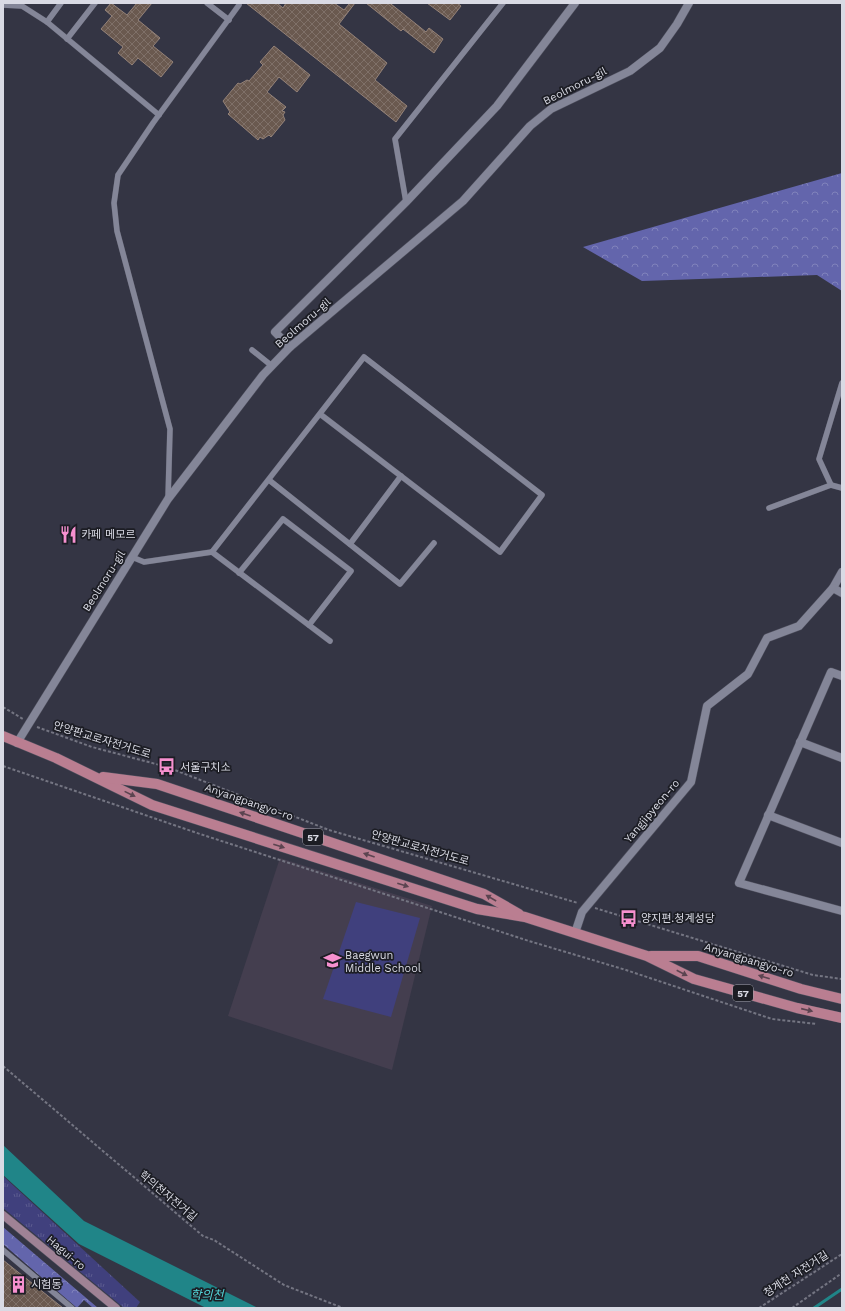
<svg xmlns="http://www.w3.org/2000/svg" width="845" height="1311" font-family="'Work Sans','Noto Sans KR',sans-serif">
  <defs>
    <pattern id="forest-crowns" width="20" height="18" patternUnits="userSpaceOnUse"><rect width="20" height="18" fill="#6365ac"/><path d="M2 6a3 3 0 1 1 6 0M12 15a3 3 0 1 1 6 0" fill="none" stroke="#8082bb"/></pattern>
    <pattern id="park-tufts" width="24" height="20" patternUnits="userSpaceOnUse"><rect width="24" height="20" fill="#40407d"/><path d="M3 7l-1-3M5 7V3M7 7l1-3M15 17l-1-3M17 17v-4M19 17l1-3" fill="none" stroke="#5b5b8f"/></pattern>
    <pattern id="building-cross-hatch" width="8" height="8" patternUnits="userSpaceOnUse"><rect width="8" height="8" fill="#6a594f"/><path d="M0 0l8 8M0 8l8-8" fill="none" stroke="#7f7068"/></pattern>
  </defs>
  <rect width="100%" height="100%" fill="#343544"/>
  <!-- education -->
  <polygon fill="#443e4f" points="280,858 432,906 392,1070 228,1016"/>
  <!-- forest -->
  <g fill="url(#forest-crowns)">
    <polygon points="842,173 842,291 817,275 642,281 583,247"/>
    <polygon points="3,1227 98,1308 93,1308 84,1300 77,1308 3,1244"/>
  </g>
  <!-- park -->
  <polygon fill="url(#park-tufts)" points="3,1176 140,1302 136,1308 124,1308 3,1208"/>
  <!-- pitch -->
  <polygon fill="#40407d" points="356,902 420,918 391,1017 323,999"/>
  <!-- water -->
  <polygon fill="#208588" points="3,1145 84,1221 258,1308 206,1308 79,1244 3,1175"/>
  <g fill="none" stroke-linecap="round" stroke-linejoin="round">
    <!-- stream -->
    <polyline stroke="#208588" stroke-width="3" points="814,1308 842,1289"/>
  </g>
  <!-- building -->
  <g fill="url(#building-cross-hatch)" stroke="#958379">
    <polygon points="111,3 127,15 137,3 152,3 138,20 160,38 153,46 173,62 161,77 138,58 132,65 118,53 123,47 101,29 112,16 105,10"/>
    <polygon points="246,3 277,3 283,8 286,3 334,3 344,10 350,3 355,3 339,24 387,63 375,80 407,106 396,122"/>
    <polygon points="366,3 393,3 391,4 426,32 429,28 443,39 434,53 403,29 401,31"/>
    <polygon points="427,3 457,3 461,6 450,20"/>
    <polygon points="274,46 310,75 297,92 279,77 267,92 286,107 282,111 285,112 283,115 285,120 271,137 269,135 263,139 260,137 258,140 228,114 230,112 223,101 238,83 240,84 247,80 249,81 263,65 260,62"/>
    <polygon points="3,1260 63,1308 3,1308"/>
  </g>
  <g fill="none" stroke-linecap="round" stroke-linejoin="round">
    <defs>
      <g id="lane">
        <polyline points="61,3 47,22 159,115"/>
        <polyline points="207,3 229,20"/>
        <polyline points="3,5 22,6 47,22"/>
        <polyline points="67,39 95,3"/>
        <polyline points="406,202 395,139 503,3"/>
        <polyline points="252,350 272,366"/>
        <polyline points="269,480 400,584 434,543"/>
        <polyline points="831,485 819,459 842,383"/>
        <polyline points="168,499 170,429 117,231 114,203 118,175 153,123 239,5"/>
        <polyline points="769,508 831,485 842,488"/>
        <polyline points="350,544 401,476"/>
        <polyline points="212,552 364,357 542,495 500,552 320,414"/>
        <polyline points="132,557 144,562 212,552 330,641"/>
        <polyline points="239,573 283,519 351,571 309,625"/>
        <polyline points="3,1250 72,1308"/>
      </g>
      <g id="street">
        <polyline points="290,347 275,332 406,202 497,106 575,3"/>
        <polyline points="833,588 842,572"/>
        <polyline points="842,676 831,672 739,883 842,911"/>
        <polyline points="800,742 842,758"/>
        <polyline points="17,743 168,499 263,375 290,347 463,201 530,126 551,109 630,71 660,48 677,24 689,3"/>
        <polyline points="768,815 842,843"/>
        <polyline points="575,933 582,912 691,782 707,706 748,674 767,638 799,626 833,588 842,593"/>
      </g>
      <polyline id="secondary" points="3,1215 116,1308"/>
      <g id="primary">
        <polyline points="3,736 56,758 152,805 477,909 525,917 647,956 694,979 797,1008 842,1018"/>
        <polyline points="103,777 157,784 484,894 519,914"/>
        <polyline points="651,956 698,956 801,989 842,999"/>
      </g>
    </defs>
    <!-- lane casing -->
    <use href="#lane" stroke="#50515f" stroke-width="6"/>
    <!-- street casing -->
    <use href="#street" stroke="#50515f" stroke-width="9"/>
    <!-- secondary casing -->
    <use href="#secondary" stroke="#50515f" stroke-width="9"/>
    <!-- primary casing -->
    <use href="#primary" stroke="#50515f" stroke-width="11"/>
    <!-- path -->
    <g stroke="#747582" stroke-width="2" stroke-dasharray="3 2" stroke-linecap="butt">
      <polyline points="3,707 23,719"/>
      <polyline points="37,727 92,747 167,767 329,830 578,903"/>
      <polyline points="3,766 200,834 529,941 626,970 772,1019 817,1024"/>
      <polyline points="595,908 813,975 842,979"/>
      <polyline points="3,1066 203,1236 214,1240 284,1285 343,1308"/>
      <polyline points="759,1308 842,1254"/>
      <polyline points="792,1308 842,1273"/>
    </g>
    <!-- lane -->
    <use href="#lane" stroke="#848698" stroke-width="5.5"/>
    <!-- street -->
    <use href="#street" stroke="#848698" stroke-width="8"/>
    <!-- secondary -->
    <use href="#secondary" stroke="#9f8295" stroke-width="8"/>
    <!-- primary -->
    <use href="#primary" stroke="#ba7e91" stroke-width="10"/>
  </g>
  <!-- one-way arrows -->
  <defs><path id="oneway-solid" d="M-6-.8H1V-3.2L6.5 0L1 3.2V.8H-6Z"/></defs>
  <g fill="#5b4450">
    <use href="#oneway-solid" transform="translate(130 794) rotate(26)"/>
    <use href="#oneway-solid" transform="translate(245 814) rotate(-161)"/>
    <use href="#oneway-solid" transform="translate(279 846) rotate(18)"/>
    <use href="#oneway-solid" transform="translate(369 855) rotate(-161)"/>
    <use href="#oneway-solid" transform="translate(403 885) rotate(18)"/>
    <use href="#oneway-solid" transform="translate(491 898) rotate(-150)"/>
    <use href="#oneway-solid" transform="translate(682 973) rotate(27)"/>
    <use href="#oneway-solid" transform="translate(764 977) rotate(-162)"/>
    <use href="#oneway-solid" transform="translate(807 1010) rotate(13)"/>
  </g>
  <!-- icons -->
  <defs>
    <symbol id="restaurant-bare" viewBox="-9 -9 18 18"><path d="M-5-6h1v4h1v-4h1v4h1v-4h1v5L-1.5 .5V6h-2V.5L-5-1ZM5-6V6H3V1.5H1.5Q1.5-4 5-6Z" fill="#f690cf" stroke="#1c1d24" stroke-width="2.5" paint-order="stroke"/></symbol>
    <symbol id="bus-bare" viewBox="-9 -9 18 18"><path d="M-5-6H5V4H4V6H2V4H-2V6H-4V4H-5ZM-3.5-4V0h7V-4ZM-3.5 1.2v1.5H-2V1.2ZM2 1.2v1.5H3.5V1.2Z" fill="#f690cf" stroke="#1c1d24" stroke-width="2.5" paint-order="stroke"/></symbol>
    <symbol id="school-bare" viewBox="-9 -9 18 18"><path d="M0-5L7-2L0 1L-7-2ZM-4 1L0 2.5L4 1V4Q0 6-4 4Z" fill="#f690cf" stroke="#1c1d24" stroke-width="2.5" paint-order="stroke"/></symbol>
    <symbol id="building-bare" viewBox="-9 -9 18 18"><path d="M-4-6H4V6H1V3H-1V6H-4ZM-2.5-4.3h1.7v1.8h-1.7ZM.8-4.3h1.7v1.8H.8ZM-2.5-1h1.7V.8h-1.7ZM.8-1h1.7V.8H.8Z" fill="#f690cf" stroke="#1c1d24" stroke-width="2.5" paint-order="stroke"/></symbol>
  </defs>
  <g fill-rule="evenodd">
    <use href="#restaurant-bare" x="56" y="522" width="25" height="25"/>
    <use href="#bus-bare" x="154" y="754" width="25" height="25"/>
    <use href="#bus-bare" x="616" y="906" width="25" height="25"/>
    <use href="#school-bare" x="320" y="948" width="25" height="25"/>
    <use href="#building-bare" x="6" y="1272" width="25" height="25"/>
  </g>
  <g text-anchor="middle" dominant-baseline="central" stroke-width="3.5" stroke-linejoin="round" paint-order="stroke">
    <!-- shield labels -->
    <g fill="#1c1d24" stroke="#a0a1aa" stroke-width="1">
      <rect x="303" y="829" width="20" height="16" rx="3"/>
      <rect x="733" y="985" width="20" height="16" rx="3"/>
    </g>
    <g font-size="10" font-weight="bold" fill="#d9dae4">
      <text x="313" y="837">57</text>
      <text x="743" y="993">57</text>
    </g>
    <!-- street labels -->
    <g font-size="11" fill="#d9dae4" stroke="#1c1d24">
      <text transform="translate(575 86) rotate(-27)">Beolmoru-gil</text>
      <text transform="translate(303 323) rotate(-41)">Beolmoru-gil</text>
      <text transform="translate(104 581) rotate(-58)">Beolmoru-gil</text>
      <text transform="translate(102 740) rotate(17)">안양판교로자전거도로</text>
      <text transform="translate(249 802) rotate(19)">Anyangpangyo-ro</text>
      <text transform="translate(652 811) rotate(-50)">Yangjipyeon-ro</text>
      <text transform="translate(420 848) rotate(16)">안양판교로자전거도로</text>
      <text transform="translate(749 960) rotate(17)">Anyangpangyo-ro</text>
      <text transform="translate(168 1196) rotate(40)">학의천자전거길</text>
      <text transform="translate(66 1253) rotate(40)">Hagui-ro</text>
      <text transform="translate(796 1274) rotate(-33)">청계천 자전거길</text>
    </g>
    <!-- poi labels -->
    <g font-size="11" fill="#d9dae4" stroke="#1c1d24" text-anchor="start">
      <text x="81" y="534">카페 메모르</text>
      <text x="180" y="767">서울구치소</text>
      <text x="641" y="918">양지편.청계성당</text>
      <text x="345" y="955">Baegwun<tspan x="345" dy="13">Middle School</tspan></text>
      <text x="31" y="1284">시험동</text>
    </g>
    <!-- water labels -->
    <g font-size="12" font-style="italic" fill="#54d5d8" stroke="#1c1d24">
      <text x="207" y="1295">학의천</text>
    </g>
  </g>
  <!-- border -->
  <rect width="845" height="1311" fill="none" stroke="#d9dae4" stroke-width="8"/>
</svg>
